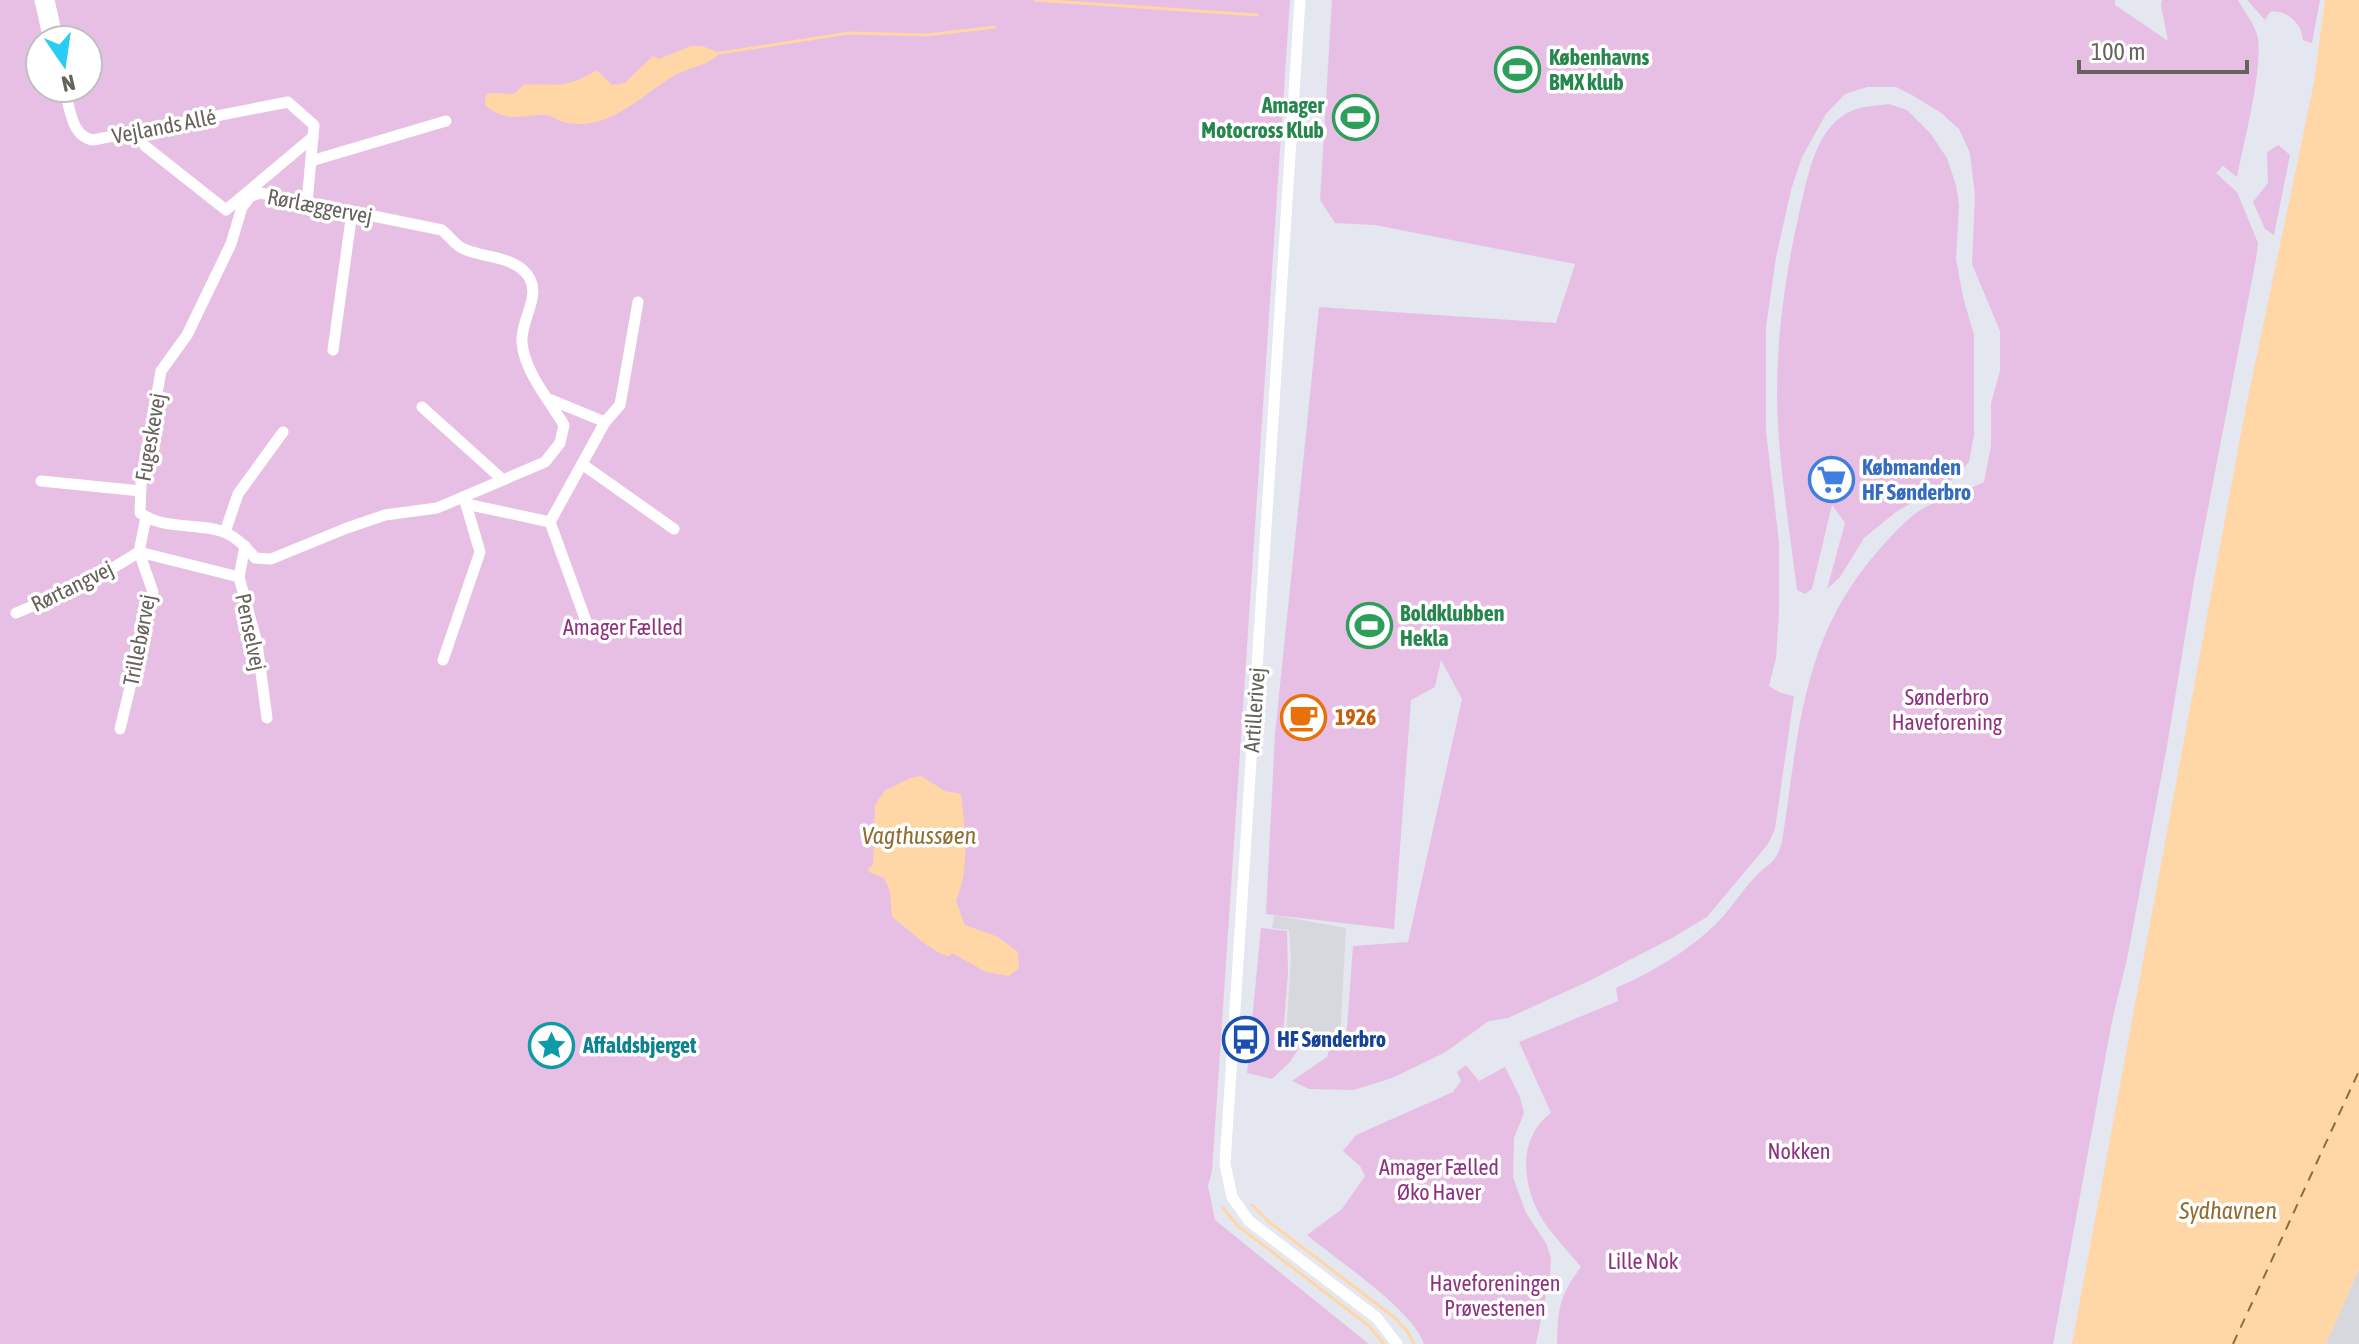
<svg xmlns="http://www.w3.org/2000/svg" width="2359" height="1344" font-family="'Asap Condensed',sans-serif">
  <rect width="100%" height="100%" fill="#e4e6f0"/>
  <!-- industrial -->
  <g fill="#d7d8de">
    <polygon points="1274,915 1346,928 1340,1040 1286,1036 1291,957 1289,930 1272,928"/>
    <polygon points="2359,1269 2359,1344 2326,1344"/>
  </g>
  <!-- green -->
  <g fill="#e8bfe4" fill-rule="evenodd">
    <path d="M0,0h1290l-68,1023 -10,148 -4,15 7,34 154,124h-1369zM40,40h48v48h-48z"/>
    <path d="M1332,0h783v5l53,36 -7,-36 1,-5h76c6,11 18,26 20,39 4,35 -14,102 -21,138l-14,-11 -7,7 21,19 21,51 -2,16 -61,317 -28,170 -40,213 -15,62 -59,323h-496c1,-35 2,-48 24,-77 -12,-15 -26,-29 -37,-45 -22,-34 -28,-83 7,-109l-32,-71 99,-41 -2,-13c35,-15 72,-37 100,-64 15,-15 26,-34 40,-48 16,-16 19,-11 26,-34 17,-109 19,-204 96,-291 13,-15 27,-31 44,-42 19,-11 42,-17 62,-27l7,-36v-43l9,-32v-40l-28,-67 3,-68 -5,-43 -11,-24 -18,-16 -29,-18 -16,-8h-29l-22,7 -19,20 -24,43 -11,33 -15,67 -10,70v104l13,111v70l-3,46 -7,28 12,7 13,3 -19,133 -7,15 -61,73 -35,21 -81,42 -83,38 -19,3 -45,32 -52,25 -38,12 -45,-1 -17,-8 35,-24 4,-13 15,-2 7,-96 55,-4 54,-243 -21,-39 -6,27 -24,13 -17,229 -128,-15 9,-180 44,-427 237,16 19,-59 -200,-39 -40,-2 -15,-23z"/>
    <path d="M2247,0h73l-8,43 -9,-3c-1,-17 -17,-31 -33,-28l-5,8z"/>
    <path d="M1889,104l18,6 23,23 17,25 9,27 3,20 -3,54 7,38 11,38v100l-5,27 -16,17 -57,33 -32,26 -24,39 -13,12 18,-66 -13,-18 -20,84 -7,5 -8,-4c-8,-64 -19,-129 -20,-194 0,-64 9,-125 23,-187 8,-33 15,-78 47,-96 12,-7 28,-7 42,-9z"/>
    <polygon points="2278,145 2290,155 2274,235 2265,229 2253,202 2268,183 2267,152"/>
    <polygon points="1261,928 1287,931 1288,972 1283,1037 1304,1040 1290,1062 1272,1079 1247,1073"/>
    <path d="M1466,1065l13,16 26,-14 15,30 4,16 -10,25 -1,39 13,36 20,30 5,15 -1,17 -14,69h-112c-11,-34 -87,-84 -117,-109l35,-26 23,-33 -5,-10 -17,-15 13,-16 97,-43 8,-11 -4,-9z"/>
  </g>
  <!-- water -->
  <g fill="#ffd6a5">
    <polygon points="2325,0 2359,0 2359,1269 2326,1344 2072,1344 2245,412 2314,83"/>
    <path d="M691,46h11l18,7c-14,15 -31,13 -48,24 -34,20 -60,53 -105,46 -8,-1 -14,-8 -23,-8 -24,0 -36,8 -58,-9l-1,-9 3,-4 26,1 9,-9c36,-3 39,6 74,-15l15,15 13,-2 28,-27 6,3z"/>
    <path d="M921,776l24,15 16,3c4,34 9,75 -5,107l9,24 33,12 20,15 1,16 -10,8 -23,-4 -34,-19 -3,3c-16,-2 -42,-28 -57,-39l-2,-26 -6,-13 -15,-6 -1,-4 5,-3 2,-60 10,-15c14,-4 21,-13 36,-14z"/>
  </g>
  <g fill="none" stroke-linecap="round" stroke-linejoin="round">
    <!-- stream -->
    <g stroke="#ffd6a5" stroke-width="3">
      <polyline points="1035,0 1257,15"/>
      <polyline points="720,53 849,33 927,35 995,27"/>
      <polyline points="1252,1205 1268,1221 1395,1318 1407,1331 1414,1344"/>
      <polyline points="1223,1208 1238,1226 1368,1325 1384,1344"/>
    </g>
    <!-- ferry -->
    <polyline stroke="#926d32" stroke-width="2" stroke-dasharray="10 8" stroke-linecap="butt" points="2233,1344 2359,1071"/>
    <!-- minor -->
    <g stroke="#fff" stroke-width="11">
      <polyline points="40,0 49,40"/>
      <polyline points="49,0 58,40"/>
      <polyline points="1300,0 1225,1164 1232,1197 1249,1221 1377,1318 1397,1344"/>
      <path d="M64,88c6,19 7,49 29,52l195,-38 26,23 -7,78"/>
      <polyline points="145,146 226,210 313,137"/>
      <polyline points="311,161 446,121"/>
      <path d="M260,193l182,37c6,5 12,13 18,17 19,11 48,8 64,24 22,21 -4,47 -2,71 2,29 27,58 42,83l-4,18 -15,19 -108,46 -52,7 -38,13 -76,31 -16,-1c-8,-10 -17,-20 -29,-25 -23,-11 -62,-2 -86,-20l1,-31 20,-111 26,-36 44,-91 11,-37 8,-10z"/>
      <polyline points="333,350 352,212"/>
      <polyline points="549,399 605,422 550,522"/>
      <polyline points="422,407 503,480"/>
      <polyline points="605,422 620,405 638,302"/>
      <polyline points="582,464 674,529"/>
      <polyline points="41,481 141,491"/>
      <polyline points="466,504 550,522 591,635"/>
      <polyline points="225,532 238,494 283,432"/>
      <polyline points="245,546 239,577 257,643 267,718"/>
      <polyline points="139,552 239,577"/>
      <polyline points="16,613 90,582 139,552 146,517"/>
      <polyline points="443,660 480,552 465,501"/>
      <polyline points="120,729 153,592 139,552"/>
    </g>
  </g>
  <!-- icons -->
  <defs>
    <symbol id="stadium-ring" viewBox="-11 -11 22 22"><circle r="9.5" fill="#fff" stroke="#2e9e5b" stroke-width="1.5"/><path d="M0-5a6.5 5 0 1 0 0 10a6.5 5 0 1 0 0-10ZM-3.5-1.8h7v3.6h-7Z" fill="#2e9e5b"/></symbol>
    <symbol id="supermarket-ring" viewBox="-11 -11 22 22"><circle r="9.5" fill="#fff" stroke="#3f7fe0" stroke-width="1.5"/><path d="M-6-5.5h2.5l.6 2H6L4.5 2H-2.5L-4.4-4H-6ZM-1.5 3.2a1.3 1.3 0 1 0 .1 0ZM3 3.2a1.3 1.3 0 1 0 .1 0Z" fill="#3f7fe0"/></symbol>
    <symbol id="cafe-ring" viewBox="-11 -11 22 22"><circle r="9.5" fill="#fff" stroke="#e8710a" stroke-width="1.5"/><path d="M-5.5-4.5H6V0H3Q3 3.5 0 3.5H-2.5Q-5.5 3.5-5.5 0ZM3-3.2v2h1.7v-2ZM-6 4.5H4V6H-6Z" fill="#e8710a"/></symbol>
    <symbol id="bus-ring" viewBox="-11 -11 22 22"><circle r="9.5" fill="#fff" stroke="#1a4fb4" stroke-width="1.5"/><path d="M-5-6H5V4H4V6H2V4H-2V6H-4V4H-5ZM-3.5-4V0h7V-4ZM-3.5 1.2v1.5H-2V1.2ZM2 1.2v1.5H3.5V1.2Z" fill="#1a4fb4"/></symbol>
    <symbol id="sight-ring" viewBox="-11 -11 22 22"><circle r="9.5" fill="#fff" stroke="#0f9aa8" stroke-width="1.5"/><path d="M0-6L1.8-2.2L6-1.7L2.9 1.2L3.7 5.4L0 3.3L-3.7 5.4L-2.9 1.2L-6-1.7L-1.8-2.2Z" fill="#0f9aa8"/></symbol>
  </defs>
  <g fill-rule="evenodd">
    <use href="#stadium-ring" x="1492" y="44" width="51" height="51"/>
    <use href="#stadium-ring" x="1330" y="92" width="51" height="51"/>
    <use href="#supermarket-ring" x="1806" y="454" width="51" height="51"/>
    <use href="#stadium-ring" x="1344" y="600" width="51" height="51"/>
    <use href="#cafe-ring" x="1278" y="692" width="51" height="51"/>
    <use href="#bus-ring" x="1220" y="1014" width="51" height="51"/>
    <use href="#sight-ring" x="526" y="1020" width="51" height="51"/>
  </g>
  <g text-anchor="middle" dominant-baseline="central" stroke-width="7" stroke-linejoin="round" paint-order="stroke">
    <!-- leisure labels -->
    <g font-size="22" font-weight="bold" fill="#27864d" stroke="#fff" text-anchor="start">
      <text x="1549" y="57">Københavns<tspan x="1549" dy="25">BMX klub</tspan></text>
      <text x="1324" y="105" text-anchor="end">Amager<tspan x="1324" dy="25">Motocross Klub</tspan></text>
      <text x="1400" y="613">Boldklubben<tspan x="1400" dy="25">Hekla</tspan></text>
    </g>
    <!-- street labels -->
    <g font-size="22" fill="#66625c" stroke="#fff">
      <text transform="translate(164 126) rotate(-11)">Vejlands Allé</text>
      <text transform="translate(320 206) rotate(11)">Rørlæggervej</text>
      <text transform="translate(150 437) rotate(-80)">Fugeskevej</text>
      <text transform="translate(72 586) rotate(-26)">Rørtangvej</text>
      <text transform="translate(251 632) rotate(78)">Penselvej</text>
      <text transform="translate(139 640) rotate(-79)">Trillebørvej</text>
      <text transform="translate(1254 710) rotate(-86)">Artillerivej</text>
    </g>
    <!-- shop labels -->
    <g font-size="22" font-weight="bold" fill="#366cbe" stroke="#fff" text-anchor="start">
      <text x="1862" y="467">Købmanden<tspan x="1862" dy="25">HF Sønderbro</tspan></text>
    </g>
    <!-- park labels -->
    <g font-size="22" fill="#8e3280" stroke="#fff">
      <text x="623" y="627">Amager Fælled</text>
      <text x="1947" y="697">Sønderbro<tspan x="1947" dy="25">Haveforening</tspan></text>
      <text x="1799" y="1151">Nokken</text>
      <text x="1439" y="1167">Amager Fælled<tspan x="1439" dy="25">Øko Haver</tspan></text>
      <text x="1643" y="1261">Lille Nok</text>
      <text x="1495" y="1283">Haveforeningen<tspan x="1495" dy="25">Prøvestenen</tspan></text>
    </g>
    <!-- food labels -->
    <g font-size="22" font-weight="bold" fill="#c56008" stroke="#fff" text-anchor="start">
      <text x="1335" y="717">1926</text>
    </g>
    <!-- transit labels -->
    <g font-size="22" font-weight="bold" fill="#164399" stroke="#fff" text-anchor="start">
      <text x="1277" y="1039">HF Sønderbro</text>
    </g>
    <!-- culture labels -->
    <g font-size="22" font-weight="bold" fill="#0d838f" stroke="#fff" text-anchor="start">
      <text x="583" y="1045">Affaldsbjerget</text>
    </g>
    <!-- water labels -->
    <g font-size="24" font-style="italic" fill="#926d32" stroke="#fff">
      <text x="919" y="835">Vagthussøen</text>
      <text x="2228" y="1210">Sydhavnen</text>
    </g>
  </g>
  <!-- north arrow -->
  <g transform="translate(64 64) rotate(167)"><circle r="38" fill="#ffffff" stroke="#c2c0be" stroke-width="2"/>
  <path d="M0-6L14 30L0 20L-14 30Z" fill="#27cdf3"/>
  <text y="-12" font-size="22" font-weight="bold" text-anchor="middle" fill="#66625c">N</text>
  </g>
  <!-- scale -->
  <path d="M2079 60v12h168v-12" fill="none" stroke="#66625c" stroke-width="4"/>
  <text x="2091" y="60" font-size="24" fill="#66625c" stroke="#ffffff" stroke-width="6" paint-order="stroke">100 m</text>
</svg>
